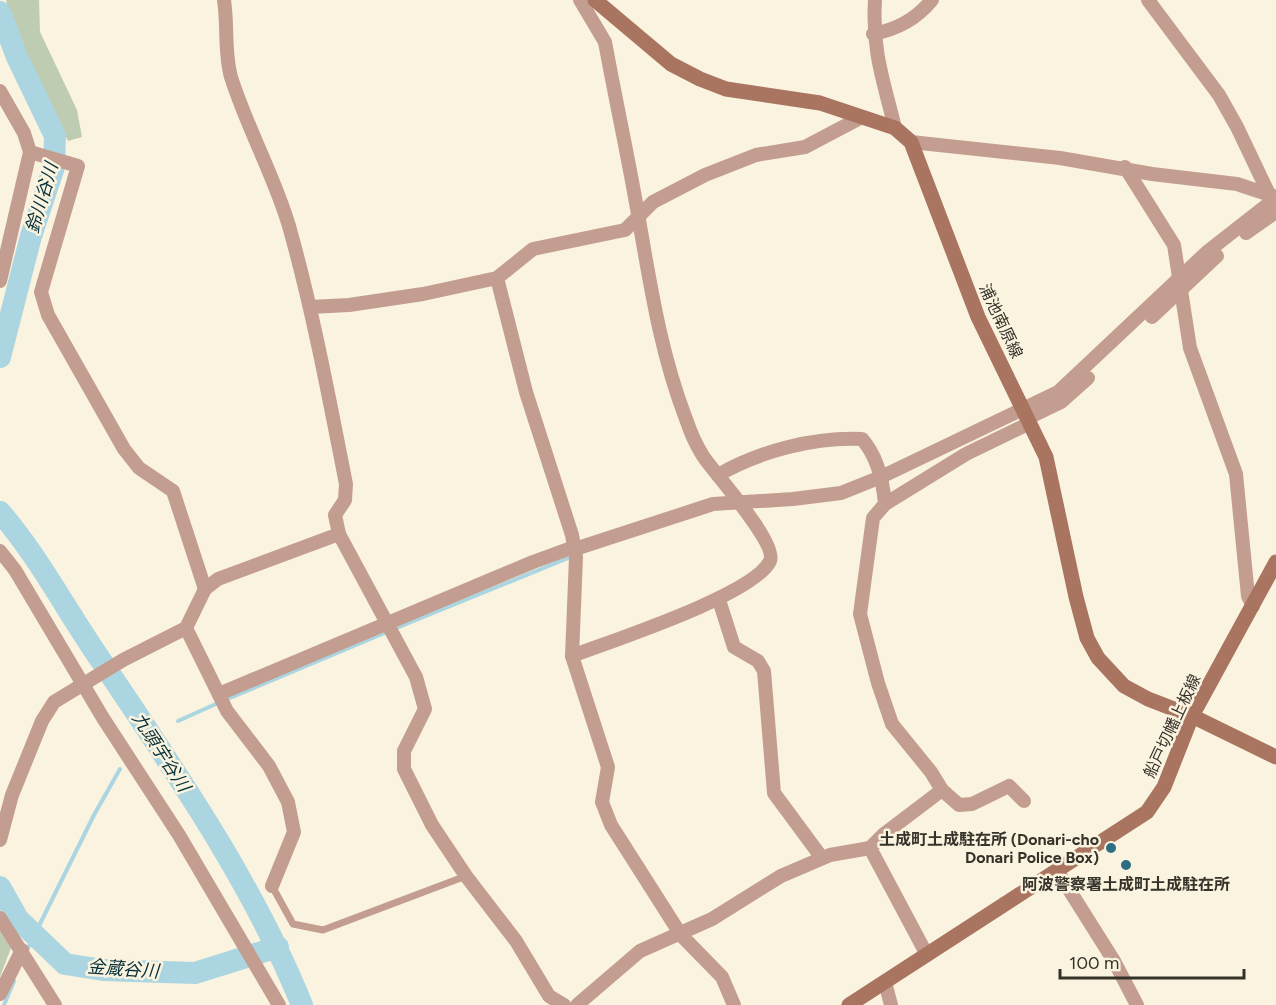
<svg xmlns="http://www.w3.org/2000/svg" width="1276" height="1005" font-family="Figtree,'Noto Sans JP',sans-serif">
  <rect width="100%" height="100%" fill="#faf3df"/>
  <!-- green -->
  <g fill="#beccb1">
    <polygon points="6,0 39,0 40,32 77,110 82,137 68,141 12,24"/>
    <polygon points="0,931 11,948 0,977"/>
  </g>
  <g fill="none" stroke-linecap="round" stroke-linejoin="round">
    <!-- stream -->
    <g stroke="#abd6e1" stroke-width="4">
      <polyline points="394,629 573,556"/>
      <polyline points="225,700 387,632"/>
      <polyline points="178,721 218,703"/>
      <polyline points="27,950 94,815 120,769"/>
      <polyline points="4,1005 14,981"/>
    </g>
    <!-- river -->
    <g stroke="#abd6e1" stroke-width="22">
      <polyline points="0,12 17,57 55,136 54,167 31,236 0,357"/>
      <path d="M0,512c39,45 66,98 100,147 74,111 152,222 202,346"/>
      <polyline points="0,887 18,919 65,964 103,970 195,973 278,947"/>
    </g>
    <!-- service -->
    <polyline stroke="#c39e90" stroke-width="7" points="272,886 293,924 323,930 466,876"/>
    <!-- minor -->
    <g stroke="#c39e90" stroke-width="14">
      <path d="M224,0c4,26 0,52 7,77 16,51 43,98 58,149 24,85 40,172 57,258l-1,16 -10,15 4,19 77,143 9,32 -21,42v18l28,56 34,51 50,65 33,55 15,9"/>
      <path d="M875,0c-3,51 8,79 20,128"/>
      <polyline points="1148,0 1219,95 1237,127 1268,192"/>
      <path d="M873,34c25,-5 43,-15 59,-34"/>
      <polyline points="0,91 24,133 30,152 0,281"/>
      <polyline points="911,142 1060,158 1152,174 1237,184 1276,197"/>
      <polyline points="30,152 78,166 41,292 48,315 124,449 139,468 173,491 205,589"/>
      <polyline points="1125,167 1174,245 1190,348 1236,474 1248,596 1253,606"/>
      <polyline points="1246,233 1276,212"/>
      <polyline points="497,278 526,392 572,535 576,557 572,656 608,767 602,802 611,825 681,935 722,977 734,1005"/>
      <polyline points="310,307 349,305 423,294 497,278 533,249 625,230 653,202 705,175 756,155 805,147 860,118"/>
      <polyline points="1152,317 1217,256"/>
      <polyline points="1028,418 1061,402 1088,378"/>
      <path d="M718,475c42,-24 95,-38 144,-36 16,18 21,42 23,65"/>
      <polyline points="575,549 713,504 793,499 841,493 881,477 1058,392 1207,252 1276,198"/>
      <polyline points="0,551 15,570 103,718 179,835 279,1005"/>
      <polyline points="719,600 734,647 758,661 764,671 774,793 822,858"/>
      <polyline points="186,628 227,711 269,766 288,802 294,832 272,886"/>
      <path d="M572,656c39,-15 182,-61 198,-95 8,-18 -56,-88 -67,-105 -7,-11 -13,-25 -17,-37 -25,-65 -35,-130 -47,-199 -10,-59 -23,-118 -34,-178l-25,-42"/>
      <polyline points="219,694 533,562 574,547"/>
      <polyline points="1024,801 1009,786 972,804 959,805 942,790 931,772 892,724 878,683 860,614 873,518 885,504 966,454 1030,423"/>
      <polyline points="0,840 12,795 42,721 54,702 123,660 186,628 205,589 218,579 339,534"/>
      <polyline points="870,848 884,834 942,790"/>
      <polyline points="1058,872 1114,961 1137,1005"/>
      <polyline points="0,918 55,1005"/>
      <polyline points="885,982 891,1005"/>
      <polyline points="0,994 22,950"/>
      <polyline points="577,1005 640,951 712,919 781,876 830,855 870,848 927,955"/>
    </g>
    <!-- secondary -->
    <g stroke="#a97560" stroke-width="15">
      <polyline points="595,0 671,64 700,79 726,89 820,103 895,128 911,142 978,317 1046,457 1076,597 1087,638 1098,658 1124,686 1148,699 1192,716 1276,757"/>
      <polyline points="849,1005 1147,812 1164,787 1192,716 1276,562"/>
    </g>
  </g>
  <!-- markers -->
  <g fill="#2d6e82" stroke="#faf3df" stroke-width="2">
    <circle cx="1111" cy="848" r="6"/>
    <circle cx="1126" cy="865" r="6"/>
  </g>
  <g text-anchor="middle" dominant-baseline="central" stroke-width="5" stroke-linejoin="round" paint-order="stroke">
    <!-- street labels -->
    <g font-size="16" fill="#35322a" stroke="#faf3df">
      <text transform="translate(1001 321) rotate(65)">浦池南原線</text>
      <text transform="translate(1172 726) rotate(-65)">船戸切幡上板線</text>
    </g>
    <!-- poi labels -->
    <g font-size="16" font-weight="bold" fill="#35322a" stroke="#faf3df" text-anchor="end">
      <text x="1099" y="839">土成町土成駐在所 (Donari-cho<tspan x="1099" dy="18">Donari Police Box)</tspan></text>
      <text x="1126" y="884" text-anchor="middle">阿波警察署土成町土成駐在所</text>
    </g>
    <!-- water labels -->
    <g font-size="18" font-style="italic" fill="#063039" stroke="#faf3df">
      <text transform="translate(42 198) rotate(-74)">鈴川谷川</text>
      <text transform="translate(161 752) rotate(57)">九頭宇谷川</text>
      <text transform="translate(123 969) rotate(4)">金蔵谷川</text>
    </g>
  </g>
  <!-- scale -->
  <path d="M1060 969v9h184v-9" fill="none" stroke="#35322a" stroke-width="3"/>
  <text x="1069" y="969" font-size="18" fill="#35322a" stroke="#faf3df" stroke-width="4.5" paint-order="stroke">100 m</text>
</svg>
